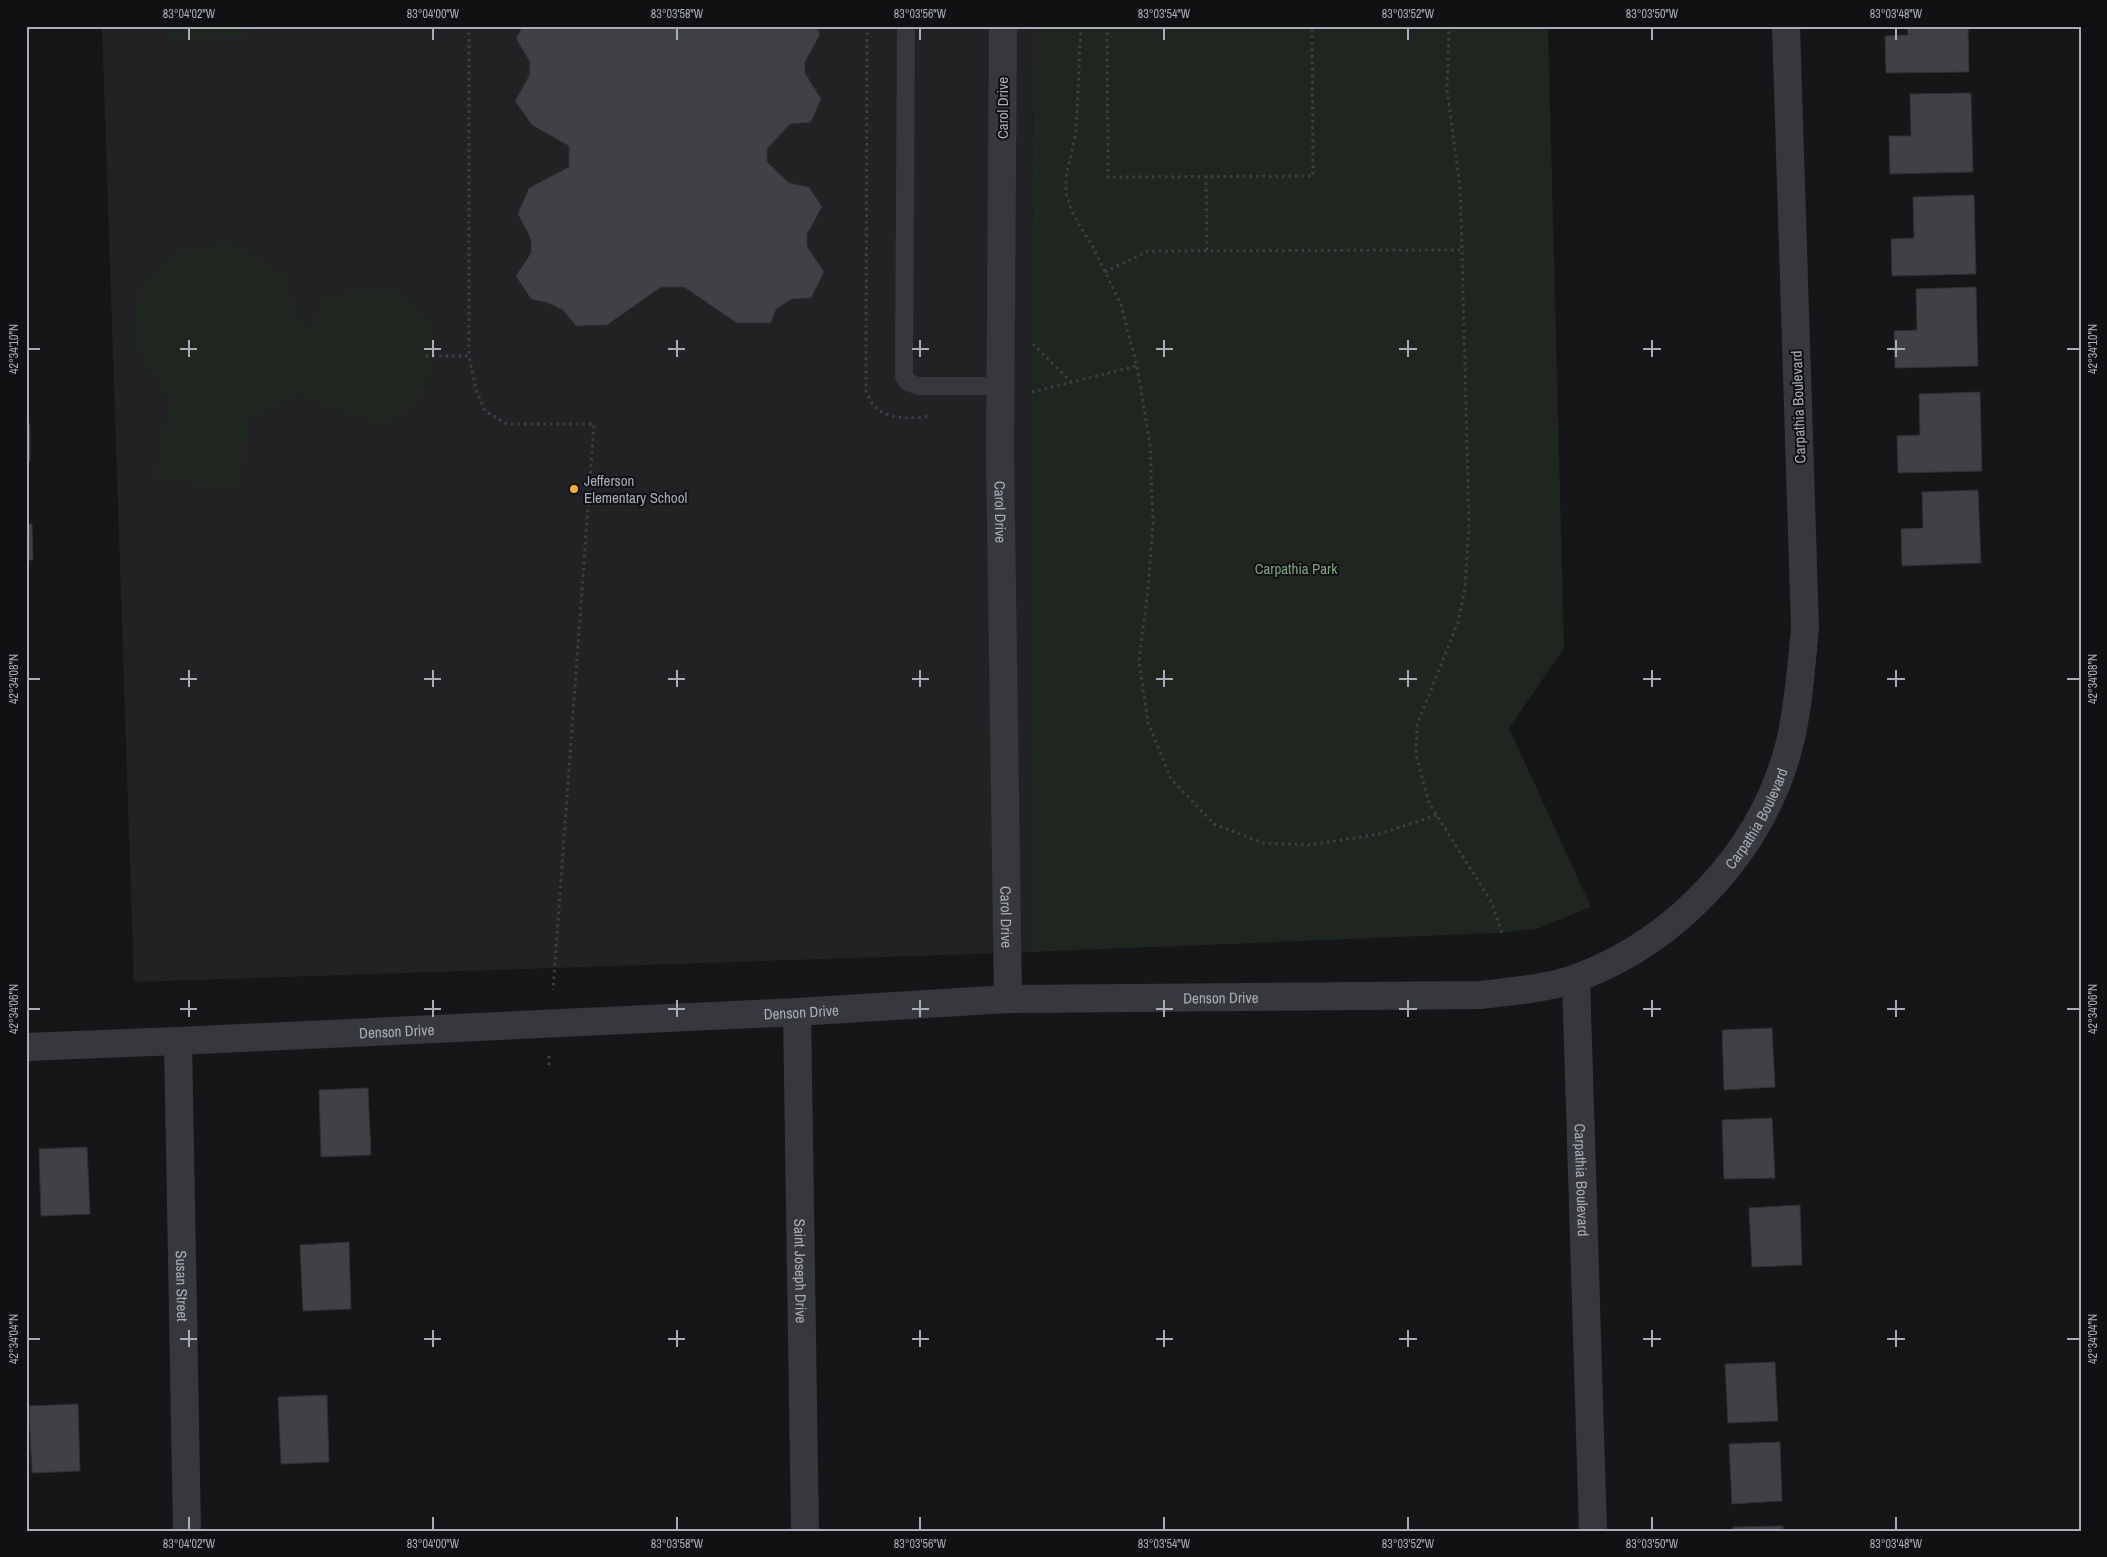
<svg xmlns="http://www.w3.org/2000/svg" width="2107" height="1557" font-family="'Archivo Narrow',sans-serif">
  <rect width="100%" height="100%" fill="#161618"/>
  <!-- built -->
  <polygon fill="#222225" points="102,26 1033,26 1030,952 134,982"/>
  <!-- green -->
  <g fill="#1e261f">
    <polygon points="168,26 254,26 254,35 168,40"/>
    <polygon points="1033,26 1548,26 1564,648 1509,728 1591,907 1537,929 1497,933 1030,952"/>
    <polygon points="230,242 285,274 306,336 324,297 355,291 397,291 432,324 434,363 420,401 387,426 334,410 301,394 249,419 241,490 152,479 170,401 132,344 138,290 177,252"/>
  </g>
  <!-- building -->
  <g fill="#404145" stroke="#303034">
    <polygon points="523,26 815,26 820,34 805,62 805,73 821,99 811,122 790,124 767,149 767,162 789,183 809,187 822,207 807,234 807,246 824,272 811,298 792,299 776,309 771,323 737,323 684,287 661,287 607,325 576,326 563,310 548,303 531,299 516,276 531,253 531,239 518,214 529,188 569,167 569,146 532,125 515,101 529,76 530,62 516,38"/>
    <polygon points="1907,26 1968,26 1969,72 1886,73 1885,36 1908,35"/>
    <polygon points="1971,93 1973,172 1890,174 1889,136 1911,136 1910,94"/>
    <polygon points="1974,195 1976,274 1892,276 1891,239 1914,238 1913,197"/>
    <rect x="26" y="237" width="2" height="34"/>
    <polygon points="1976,287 1978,366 1895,368 1894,331 1917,330 1916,289"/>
    <polygon points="1980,392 1982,471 1898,473 1897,436 1920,435 1919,394"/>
    <rect x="26" y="424" width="4" height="37"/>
    <polygon points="1978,490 1981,563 1902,566 1901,529 1923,528 1922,492"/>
    <polygon points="26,524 32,524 33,560 26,560"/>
    <polygon points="1772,1028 1775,1087 1724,1090 1722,1030"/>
    <polygon points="368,1088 371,1155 321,1157 319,1090"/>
    <polygon points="1772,1118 1775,1178 1724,1179 1722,1120"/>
    <polygon points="87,1147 90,1214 41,1216 39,1149"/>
    <polygon points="1800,1205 1802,1265 1752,1267 1749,1208"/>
    <polygon points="349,1242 351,1309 303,1311 300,1245"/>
    <polygon points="1775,1362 1778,1421 1728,1423 1725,1364"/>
    <polygon points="327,1395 329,1462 281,1464 278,1397"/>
    <polygon points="78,1404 80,1471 32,1473 29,1406"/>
    <polygon points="1780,1442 1782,1501 1732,1504 1729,1444"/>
    <polygon points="1783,1526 1783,1531 1733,1531 1733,1527"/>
  </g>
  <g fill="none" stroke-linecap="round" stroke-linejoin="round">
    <!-- path -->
    <g stroke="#3d3f44" stroke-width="3" stroke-dasharray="2.5 4" stroke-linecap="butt">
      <polyline points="469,26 469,356"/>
      <path d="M867,26l-1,365c2,4 4,10 7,14 13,15 39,14 56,11"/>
      <polyline points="1081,26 1076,132 1066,177 1066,193 1072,212 1094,249 1121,305 1137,366 1150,445 1153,522 1148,591 1139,660 1148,723 1171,779 1214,824 1263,843 1310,845 1379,834 1437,815"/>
      <polyline points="1107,26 1108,177 1313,176 1312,26"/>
      <polyline points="1446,26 1449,32 1447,89 1460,187 1462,250 1469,525 1465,588 1458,622 1417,725 1416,755 1429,803 1492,903 1503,936"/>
      <polyline points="1206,176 1207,251"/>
      <polyline points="1105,272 1148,251 1462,250"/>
      <polyline points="1033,344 1071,382"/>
      <polyline points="426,356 469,356 476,390 485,411 507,424 594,424 553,990"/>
      <polyline points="1032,392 1137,366"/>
      <polyline points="549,1056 549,1065"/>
    </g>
    <!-- lane -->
    <polyline stroke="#37383d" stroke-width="18" points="906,26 904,376 908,382 918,386 1001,386"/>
    <!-- street -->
    <g stroke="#37383d" stroke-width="28">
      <path id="s1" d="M1003,26l-3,428 8,545"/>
      <path id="s2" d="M1576,978l17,553"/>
      <path id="s3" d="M797,1012l8,519"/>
      <path id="s4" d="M178,1041l9,490"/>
      <path id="s5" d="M26,1047l152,-6 619,-29 211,-13 472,-4c32,-4 66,-6 97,-17 102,-38 187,-130 213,-236 9,-38 11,-75 15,-113l-19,-603"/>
    </g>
  </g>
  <!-- ticks -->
  <path fill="none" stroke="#a8adb8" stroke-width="2" d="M189,28v12M433,28v12M677,28v12M920,28v12M1164,28v12M1408,28v12M1652,28v12M1896,28v12M189,340v17M433,340v17M677,340v17M920,340v17M1164,340v17M1408,340v17M1652,340v17M1896,340v17M28,349h12M180,349h17M424,349h17M668,349h17M912,349h17M1156,349h17M1399,349h18M1643,349h18M1887,349h18M2067,349h13M189,670v17M433,670v17M677,670v17M920,670v17M1164,670v17M1408,670v17M1652,670v17M1896,670v17M28,679h12M180,679h17M424,679h17M668,679h17M912,679h17M1156,679h17M1399,679h18M1643,679h18M1887,679h18M2067,679h13M189,1000v17M433,1000v17M677,1000v17M920,1000v17M1164,1000v17M1408,1000v17M1652,1000v17M1896,1000v17M28,1009h12M180,1009h17M424,1009h17M668,1009h17M912,1009h17M1156,1009h17M1399,1009h18M1643,1009h18M1887,1009h18M2067,1009h13M189,1330v17M433,1330v17M677,1330v17M920,1330v17M1164,1330v17M1408,1330v17M1652,1330v17M1896,1330v17M28,1339h12M180,1339h17M424,1339h17M668,1339h17M912,1339h17M1156,1339h17M1399,1339h18M1643,1339h18M1887,1339h18M2067,1339h13M189,1517v13M433,1517v13M677,1517v13M920,1517v13M1164,1517v13M1408,1517v13M1652,1517v13M1896,1517v13"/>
  <!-- markers -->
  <circle fill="#f2b134" stroke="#111113" stroke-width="2" cx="574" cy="489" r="5"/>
  <g text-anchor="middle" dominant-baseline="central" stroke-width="4" stroke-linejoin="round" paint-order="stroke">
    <!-- street labels -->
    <g font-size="15" fill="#a8adb8" stroke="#111113">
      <text transform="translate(1002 108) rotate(-90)">Carol Drive</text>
      <text transform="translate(1798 407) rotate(-92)">Carpathia Boulevard</text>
      <text stroke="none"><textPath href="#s1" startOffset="486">Carol Drive</textPath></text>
      <text stroke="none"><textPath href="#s5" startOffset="1800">Carpathia Boulevard</textPath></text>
      <text stroke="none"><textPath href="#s1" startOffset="891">Carol Drive</textPath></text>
      <text stroke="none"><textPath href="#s5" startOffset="1196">Denson Drive</textPath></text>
      <text stroke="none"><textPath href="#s5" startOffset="776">Denson Drive</textPath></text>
      <text stroke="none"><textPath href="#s5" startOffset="371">Denson Drive</textPath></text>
      <text stroke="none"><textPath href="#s2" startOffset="202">Carpathia Boulevard</textPath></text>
      <text stroke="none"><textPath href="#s3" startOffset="259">Saint Joseph Drive</textPath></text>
      <text stroke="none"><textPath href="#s4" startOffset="245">Susan Street</textPath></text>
    </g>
    <!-- poi labels -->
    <g font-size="15" fill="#a8adb8" stroke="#111113" text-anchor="start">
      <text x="584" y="480">Jefferson<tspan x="584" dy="17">Elementary School</tspan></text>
    </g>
    <!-- park labels -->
    <g font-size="15" fill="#7fa381" stroke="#111113">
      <text x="1296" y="568">Carpathia Park</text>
    </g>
  </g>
  <!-- border -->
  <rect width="2107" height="1557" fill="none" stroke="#111113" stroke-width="55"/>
  <rect x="28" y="28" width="2052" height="1502" fill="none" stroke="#a8adb8" stroke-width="2"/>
  <g font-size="12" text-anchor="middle" fill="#a8adb8">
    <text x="189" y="18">83°04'02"W</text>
    <text x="433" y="18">83°04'00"W</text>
    <text x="677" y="18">83°03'58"W</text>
    <text x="920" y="18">83°03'56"W</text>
    <text x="1164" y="18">83°03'54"W</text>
    <text x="1408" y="18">83°03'52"W</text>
    <text x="1652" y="18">83°03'50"W</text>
    <text x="1896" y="18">83°03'48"W</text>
    <text transform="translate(14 349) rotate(-90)" y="4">42°34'10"N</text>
    <text transform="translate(2093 349) rotate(-90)" y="4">42°34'10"N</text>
    <text transform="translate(14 679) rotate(-90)" y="4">42°34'08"N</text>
    <text transform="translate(2093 679) rotate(-90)" y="4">42°34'08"N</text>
    <text transform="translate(14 1009) rotate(-90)" y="4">42°34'06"N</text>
    <text transform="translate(2093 1009) rotate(-90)" y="4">42°34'06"N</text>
    <text transform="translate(14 1339) rotate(-90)" y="4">42°34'04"N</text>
    <text transform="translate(2093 1339) rotate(-90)" y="4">42°34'04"N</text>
    <text x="189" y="1548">83°04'02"W</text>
    <text x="433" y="1548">83°04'00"W</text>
    <text x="677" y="1548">83°03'58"W</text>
    <text x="920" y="1548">83°03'56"W</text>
    <text x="1164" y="1548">83°03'54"W</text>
    <text x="1408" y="1548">83°03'52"W</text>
    <text x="1652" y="1548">83°03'50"W</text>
    <text x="1896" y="1548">83°03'48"W</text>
  </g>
</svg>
